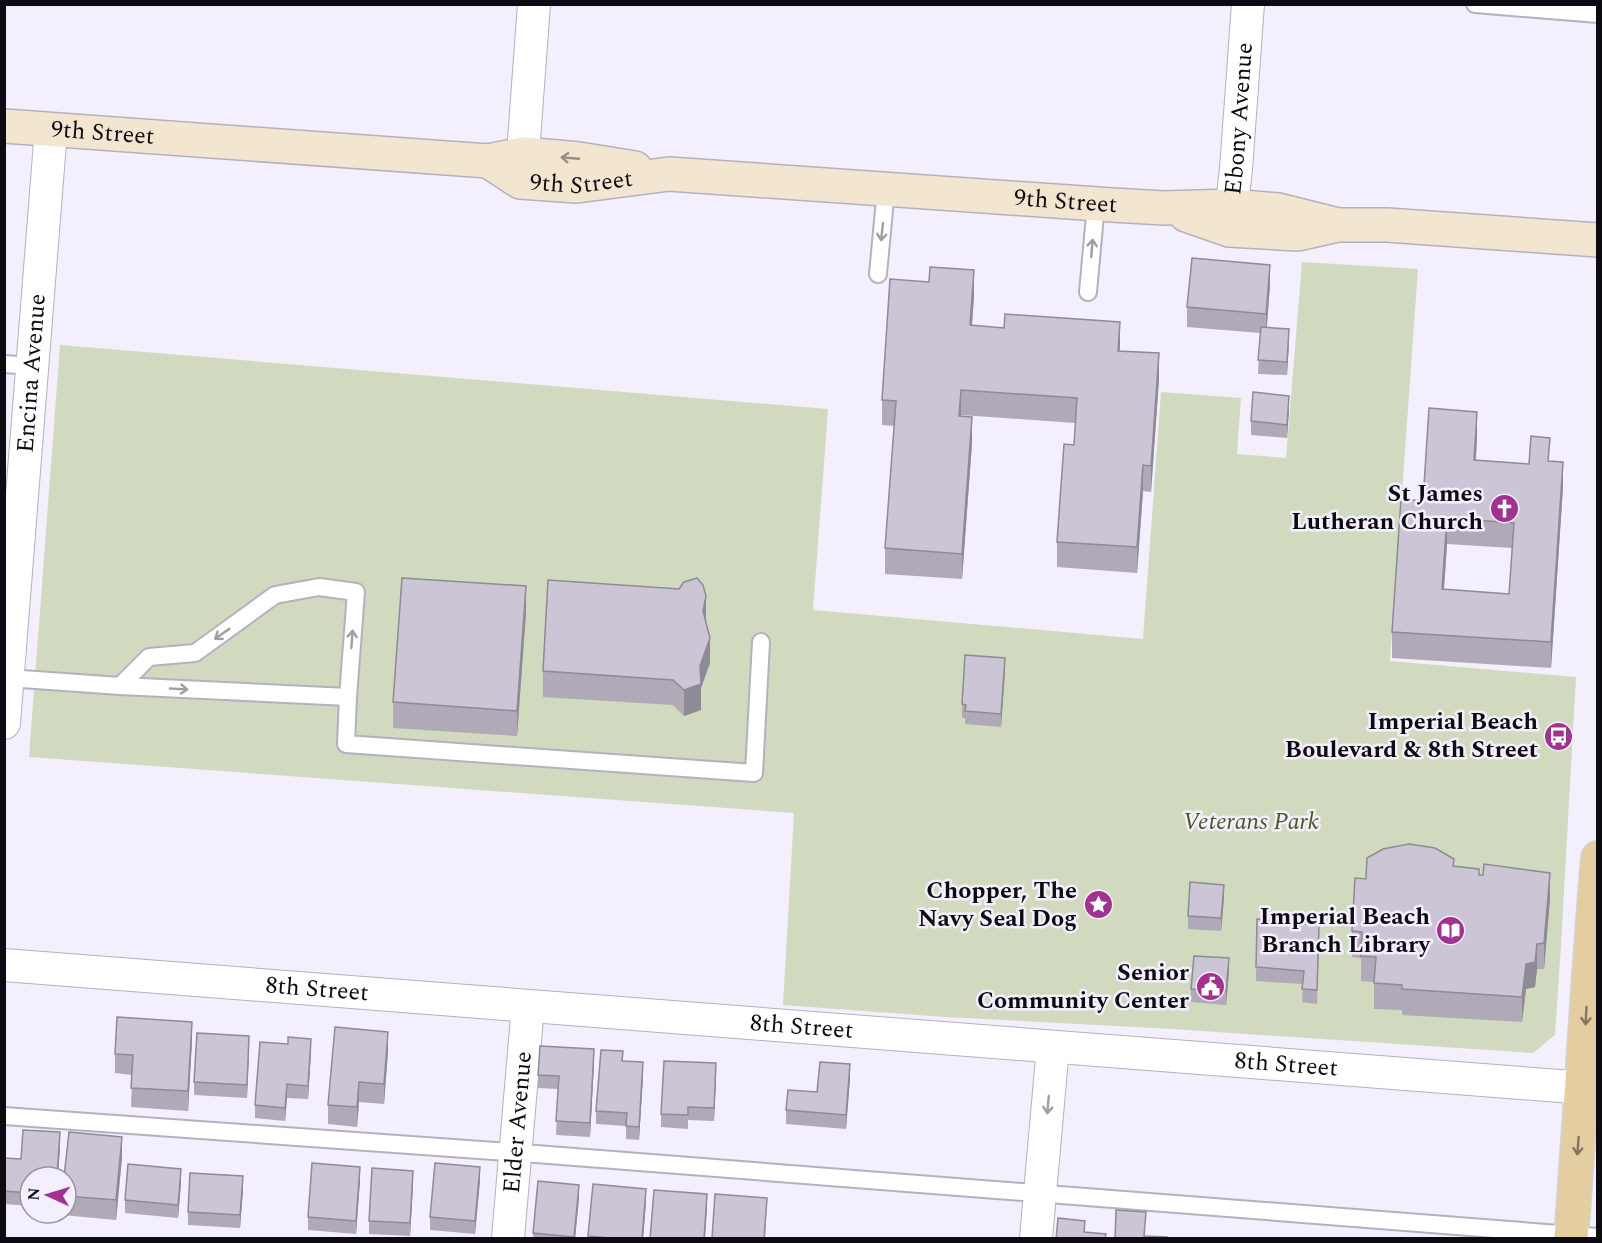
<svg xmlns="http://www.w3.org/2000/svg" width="1602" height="1243" font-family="Spectral,serif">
  <rect width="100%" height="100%" fill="#f4effd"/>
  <!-- green -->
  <polygon fill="#d1dabf" points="1302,262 1418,269 1390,661 1576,677 1561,945 1555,1035 1533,1053 1172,1029 945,1017 783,1005 794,813 29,757 60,345 828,409 813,610 1143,639 1161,392 1241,398 1237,454 1286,458"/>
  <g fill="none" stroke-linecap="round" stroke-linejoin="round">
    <defs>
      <g id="lane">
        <polyline points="1475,4 1598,14"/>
        <polyline points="878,274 886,189"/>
        <polyline points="1088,292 1096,204"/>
        <polyline points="4,364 32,366"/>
        <polyline points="8,678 120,686 348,697"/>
        <polyline points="120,686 149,657 195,653 275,595 319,587 356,592 348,697 346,744 754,773 761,642"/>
        <polyline points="4,1116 536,1154 1598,1237"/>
      </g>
      <g id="street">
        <polyline points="521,180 534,4"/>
        <path id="s1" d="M1229,230l7,-61 12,-165"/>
        <path id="s2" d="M4,723l47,-593"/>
        <path id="s3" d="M4,965l1594,124"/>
        <path id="s4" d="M508,1238l20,-232"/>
        <polyline points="1036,1238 1053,1047"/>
      </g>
      <g id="secondary">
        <path id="s5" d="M4,126l484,35 32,21 57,4 92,-12 443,31 52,3 68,-2 46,4 60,15"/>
        <polyline points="488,161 523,154 579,159 635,168"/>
        <polyline points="1186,215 1229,230 1298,234 1338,225 1387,225 1598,240"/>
      </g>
      <path id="primary" d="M1571,1238c10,-126 16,-253 27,-380"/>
    </defs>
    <!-- lane casing -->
    <use href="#lane" stroke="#b5b0c0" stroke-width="20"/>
    <!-- street casing -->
    <use href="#street" stroke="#b5b0c0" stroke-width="34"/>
    <!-- secondary casing -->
    <use href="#secondary" stroke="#b5b0c0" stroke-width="36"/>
    <!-- primary casing -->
    <use href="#primary" stroke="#d3d3d4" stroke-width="36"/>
    <!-- lane -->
    <use href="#lane" stroke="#fff" stroke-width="16"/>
    <!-- street -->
    <use href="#street" stroke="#fff" stroke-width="32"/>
    <!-- secondary -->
    <use href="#secondary" stroke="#f2e6d0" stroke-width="33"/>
    <!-- primary -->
    <use href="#primary" stroke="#e4cda1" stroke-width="33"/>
  </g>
  <!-- wall -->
  <g fill="#afa9b8" fill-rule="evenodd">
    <polygon points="1270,285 1267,327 1289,342 1287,375 1258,374 1260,333 1187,327 1187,307"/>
    <polygon points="974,295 972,326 1120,351 1159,379 1151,492 1143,491 1137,573 1057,567 1057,542 1074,445 1075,423 961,415 972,443 962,579 885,574 885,548 894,426 882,425 882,400"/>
    <polygon points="1289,409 1287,438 1251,435 1251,421"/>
    <path d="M1477,437l-1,23 53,4 21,-3 13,26 -12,181 -159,-10v-26l31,-131zM1447,544l65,4 -3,46 -65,-4z"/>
    <polygon points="526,612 517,736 393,728 393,702"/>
    <polygon points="706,622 710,663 701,688 701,710 684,716 673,705 543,697 543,671"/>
    <polygon points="1005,671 1001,727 965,724 965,718 962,718 962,704"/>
    <polygon points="1454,866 1550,899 1544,969 1537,969 1535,987 1526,989 1522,1022 1402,1015 1402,1010 1374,1009 1374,982 1361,981 1361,958 1352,957 1352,931 1366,879"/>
    <polygon points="1224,898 1221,931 1188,929 1188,916"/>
    <polygon points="1257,919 1319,938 1317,1004 1302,1002 1303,984 1256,981"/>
    <polygon points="1229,972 1226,1005 1191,1002 1191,989"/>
    <polygon points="192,1041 188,1111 131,1107 132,1075 115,1073 115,1054"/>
    <polygon points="249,1049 247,1098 194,1095 194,1082"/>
    <polygon points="388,1051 384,1104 359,1102 357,1127 328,1124 328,1105"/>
    <polygon points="311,1052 308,1099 287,1098 285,1121 255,1118 255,1105"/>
    <polygon points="623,1061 643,1076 639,1140 626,1139 626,1126 596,1124 596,1111"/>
    <polygon points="594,1062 590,1137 556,1135 558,1089 538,1088 538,1075"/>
    <polygon points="716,1077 714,1121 688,1120 688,1129 661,1127 661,1114"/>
    <polygon points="850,1078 846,1129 786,1124 786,1110 817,1092"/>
    <polygon points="60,1146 58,1177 30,1177 30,1206 4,1204 4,1158 21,1159"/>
    <polygon points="122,1157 116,1220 62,1215 62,1213 66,1213 66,1177"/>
    <polygon points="360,1180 356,1234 308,1230 308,1217"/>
    <polygon points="480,1180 475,1234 430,1230 430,1217"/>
    <polygon points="181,1183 178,1218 125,1213 125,1200"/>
    <polygon points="413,1184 410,1236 369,1234 369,1221"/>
    <polygon points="593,1184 646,1202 643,1239 588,1239"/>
    <polygon points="243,1190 240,1228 188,1225 188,1212"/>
    <polygon points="579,1198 575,1239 533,1239 533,1233"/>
  </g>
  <!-- shaded-wall -->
  <g fill="#8e8a96">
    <polygon points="1270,265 1270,285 1266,334 1266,314"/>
    <polygon points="974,270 974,295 970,351 970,325"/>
    <polygon points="1120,322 1120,348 1118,376 1118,351"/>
    <polygon points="1289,329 1289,342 1287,375 1287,362"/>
    <polygon points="1159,353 1159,379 1151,492 1151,466"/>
    <polygon points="961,390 961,415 959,442 959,416"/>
    <polygon points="1289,396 1289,409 1287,438 1287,425"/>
    <polygon points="1477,412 1477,437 1474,486 1474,460"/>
    <polygon points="972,417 972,443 962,579 962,554"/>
    <polygon points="1563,462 1563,487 1551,668 1551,642"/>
    <polygon points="1143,465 1143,491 1137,573 1137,547"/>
    <polygon points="1447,518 1447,544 1442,615 1442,589"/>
    <polygon points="526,586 526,612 517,736 517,711"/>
    <polygon points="706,596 706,621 703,611"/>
    <polygon points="710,638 710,663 701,688 701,710 684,716 684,690 700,666"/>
    <polygon points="1005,658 1005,671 1001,727 1001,714"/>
    <polygon points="1550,873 1550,899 1544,969 1544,943"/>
    <polygon points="1224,885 1224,898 1221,931 1221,918"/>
    <polygon points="1537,944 1537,969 1535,987 1526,989 1522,1022 1522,997 1526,964"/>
    <polygon points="1229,958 1229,972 1226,1005 1226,991"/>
    <polygon points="192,1022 192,1041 188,1111 188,1091"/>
    <polygon points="388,1032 388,1051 384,1104 384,1084"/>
    <polygon points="249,1036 249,1049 247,1098 247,1085"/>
    <polygon points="311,1039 311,1052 308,1099 308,1086"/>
    <polygon points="594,1049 594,1062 590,1137 590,1123"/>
    <polygon points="643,1062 643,1076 639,1140 639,1127"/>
    <polygon points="716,1063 716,1077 714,1121 714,1108"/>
    <polygon points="850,1064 850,1078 846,1129 846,1115"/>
    <polygon points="359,1082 359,1102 357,1127 357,1107"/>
    <polygon points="287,1084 287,1098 285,1121 285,1108"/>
    <polygon points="60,1132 60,1146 58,1177 57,1177"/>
    <polygon points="122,1137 122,1157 116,1220 116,1200"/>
    <polygon points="360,1167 360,1180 356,1234 356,1221"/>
    <polygon points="480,1167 480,1180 475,1234 475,1221"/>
    <polygon points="181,1169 181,1183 178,1218 178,1205"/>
    <polygon points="413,1171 413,1184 410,1236 410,1223"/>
    <polygon points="243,1176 243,1190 240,1228 240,1215"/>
    <polygon points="579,1185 579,1198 575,1239 574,1239"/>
    <polygon points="646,1189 646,1202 643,1239 642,1239"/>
    <polygon points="707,1194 707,1208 705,1239 704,1239"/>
    <polygon points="767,1198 765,1239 764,1239"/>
  </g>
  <!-- building -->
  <g fill="#cbc5d6" stroke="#8e8a96" stroke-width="1.5" fill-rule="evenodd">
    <polygon points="1192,258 1270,265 1266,314 1187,307"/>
    <polygon points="930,267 974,270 970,325 1004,328 1005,314 1120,322 1118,351 1159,353 1151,466 1143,465 1137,547 1057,542 1064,444 1074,445 1077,398 961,390 959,416 972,417 962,554 885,548 896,401 882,400 890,279 929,282"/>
    <polygon points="1261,327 1289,329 1287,362 1258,360"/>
    <polygon points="1253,392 1289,396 1287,425 1251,421"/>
    <path d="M1429,408l48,4 -3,48 55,4 2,-28 19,2 -2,23 15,1 -12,180 -159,-10 9,-133 22,2zM1447,518l67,5 -5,71 -67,-5z"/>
    <polygon points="402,578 526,586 517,711 393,702"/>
    <polygon points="697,578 703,585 706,596 703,611 710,638 700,666 701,684 684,690 673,680 543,671 548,580 679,589 684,582"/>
    <polygon points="965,655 1005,658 1001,714 965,711 966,705 962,704"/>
    <polygon points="1409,844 1435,848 1454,859 1453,866 1479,869 1479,875 1483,875 1484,864 1550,873 1544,943 1537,944 1535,962 1526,964 1522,997 1402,989 1402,985 1374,983 1376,957 1361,956 1362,932 1352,931 1355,878 1366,879 1367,858 1383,849"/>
    <polygon points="1190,882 1224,885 1221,918 1188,916"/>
    <polygon points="1257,919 1319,925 1317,990 1302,989 1304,971 1256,967"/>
    <polygon points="1194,956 1229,958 1226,991 1191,989"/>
    <polygon points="117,1017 192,1022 188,1091 131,1088 133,1055 115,1054"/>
    <polygon points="335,1027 388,1032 384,1084 359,1082 357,1107 328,1105"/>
    <polygon points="197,1033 249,1036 247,1085 194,1082"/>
    <polygon points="288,1037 311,1039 308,1086 287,1084 285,1108 255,1105 260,1042 288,1044"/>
    <polygon points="540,1046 594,1049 590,1123 556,1121 559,1076 538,1075"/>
    <polygon points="601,1050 623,1051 622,1061 643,1062 639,1127 626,1126 627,1113 596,1111"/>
    <polygon points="664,1061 716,1063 714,1108 688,1107 688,1115 661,1114"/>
    <polygon points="820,1062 850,1064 846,1115 786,1110 788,1090 817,1092"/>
    <polygon points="23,1130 60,1132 57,1177 30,1177 30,1193 4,1191 4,1158 21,1159"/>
    <polygon points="69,1132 122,1137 116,1200 66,1196 66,1177 64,1177"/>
    <polygon points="312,1163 360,1167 356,1221 308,1217"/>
    <polygon points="435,1163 480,1167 475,1221 430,1217"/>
    <polygon points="128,1164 181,1169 178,1205 125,1200"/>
    <polygon points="372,1168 413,1171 410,1223 369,1221"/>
    <polygon points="190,1173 243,1176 240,1215 188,1212"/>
    <polygon points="538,1181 579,1185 574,1237 533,1233"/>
    <polygon points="593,1184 646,1189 642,1239 621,1239 588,1236"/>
    <polygon points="654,1190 707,1194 704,1239 650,1239"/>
    <polygon points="715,1194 767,1198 764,1239 712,1238"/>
    <polygon points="1116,1210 1146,1212 1144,1236 1167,1237 1167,1239 1115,1239"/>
    <polygon points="1058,1218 1085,1221 1084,1232 1106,1234 1105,1239 1056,1239"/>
  </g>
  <!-- one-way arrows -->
  <defs><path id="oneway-shaft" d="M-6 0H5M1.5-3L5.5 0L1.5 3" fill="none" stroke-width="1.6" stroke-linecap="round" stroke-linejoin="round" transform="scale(1.5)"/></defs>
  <use stroke="#968e84" href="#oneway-shaft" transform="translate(570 158) rotate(-175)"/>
  <g stroke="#9e9da0">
    <use href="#oneway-shaft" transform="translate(882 232) rotate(96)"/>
    <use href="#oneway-shaft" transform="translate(1092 248) rotate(-85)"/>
    <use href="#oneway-shaft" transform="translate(222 634) rotate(145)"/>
    <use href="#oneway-shaft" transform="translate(352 639) rotate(-86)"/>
    <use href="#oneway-shaft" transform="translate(179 689) rotate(3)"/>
    <use href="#oneway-shaft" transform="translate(1048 1105) rotate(95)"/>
  </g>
  <g stroke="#837660">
    <use href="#oneway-shaft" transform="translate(1586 1016) rotate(93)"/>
    <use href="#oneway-shaft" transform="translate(1578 1146) rotate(94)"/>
  </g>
  <!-- icons -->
  <defs>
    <symbol id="church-disc" viewBox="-11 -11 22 22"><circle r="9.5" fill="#a2328f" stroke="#f4effd"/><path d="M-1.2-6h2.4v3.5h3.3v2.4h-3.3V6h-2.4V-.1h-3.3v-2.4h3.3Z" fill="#fff"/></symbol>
    <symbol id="bus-disc" viewBox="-11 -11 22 22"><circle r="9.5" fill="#a2328f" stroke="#f4effd"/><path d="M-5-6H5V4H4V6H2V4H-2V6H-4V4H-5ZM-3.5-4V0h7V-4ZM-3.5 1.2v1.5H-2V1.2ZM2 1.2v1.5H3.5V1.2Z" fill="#fff"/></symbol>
    <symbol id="sight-disc" viewBox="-11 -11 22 22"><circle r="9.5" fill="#a2328f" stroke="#f4effd"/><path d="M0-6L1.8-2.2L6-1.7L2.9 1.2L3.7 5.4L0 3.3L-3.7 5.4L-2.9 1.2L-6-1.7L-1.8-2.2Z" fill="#fff"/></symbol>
    <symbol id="library-disc" viewBox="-11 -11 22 22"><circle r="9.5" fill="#a2328f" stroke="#f4effd"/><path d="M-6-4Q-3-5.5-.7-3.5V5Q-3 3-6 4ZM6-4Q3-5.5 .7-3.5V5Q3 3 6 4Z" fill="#fff"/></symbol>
    <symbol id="civic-disc" viewBox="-11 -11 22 22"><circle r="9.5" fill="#a2328f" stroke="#f4effd"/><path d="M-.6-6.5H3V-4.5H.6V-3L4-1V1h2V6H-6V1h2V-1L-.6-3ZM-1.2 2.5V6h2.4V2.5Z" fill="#fff"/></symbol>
  </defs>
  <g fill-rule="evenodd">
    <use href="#church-disc" x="1488" y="492" width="33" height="33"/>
    <use href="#bus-disc" x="1542" y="720" width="33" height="33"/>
    <use href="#sight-disc" x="1082" y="888" width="33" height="33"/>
    <use href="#library-disc" x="1434" y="914" width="33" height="33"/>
    <use href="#civic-disc" x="1194" y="970" width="33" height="33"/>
  </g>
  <g text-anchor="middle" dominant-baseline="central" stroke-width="5" stroke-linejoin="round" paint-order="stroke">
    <!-- street labels -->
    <g font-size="24" fill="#0d0b11" stroke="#f4effd">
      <text stroke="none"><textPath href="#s1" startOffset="112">Ebony Avenue</textPath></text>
      <text stroke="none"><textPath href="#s5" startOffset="99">9th Street</textPath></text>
      <text stroke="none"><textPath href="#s5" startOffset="585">9th Street</textPath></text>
      <text stroke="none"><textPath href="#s5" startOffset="1071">9th Street</textPath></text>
      <text stroke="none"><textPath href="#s2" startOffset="351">Encina Avenue</textPath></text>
      <text stroke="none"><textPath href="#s3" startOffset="314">8th Street</textPath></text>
      <text stroke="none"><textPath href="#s3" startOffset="800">8th Street</textPath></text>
      <text stroke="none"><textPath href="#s3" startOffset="1286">8th Street</textPath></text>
      <text stroke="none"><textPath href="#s4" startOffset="116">Elder Avenue</textPath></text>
    </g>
    <!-- poi labels -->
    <g font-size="24" font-weight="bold" fill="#0d0b11" stroke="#f4effd" text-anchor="end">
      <text x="1483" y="494">St James<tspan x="1483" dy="28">Lutheran Church</tspan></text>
      <text x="1538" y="722">Imperial Beach<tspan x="1538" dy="28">Boulevard &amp; 8th Street</tspan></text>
      <text x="1077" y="891">Chopper, The<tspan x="1077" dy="28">Navy Seal Dog</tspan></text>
      <text x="1430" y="917">Imperial Beach<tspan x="1430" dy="28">Branch Library</tspan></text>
      <text x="1189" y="973">Senior<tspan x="1189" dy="28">Community Center</tspan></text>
    </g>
    <!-- park labels -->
    <g font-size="24" font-style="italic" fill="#4a5724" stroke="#f4effd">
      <text x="1251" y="822">Veterans Park</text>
    </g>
  </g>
  <!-- border -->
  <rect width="1602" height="1243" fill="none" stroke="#0d0b11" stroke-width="12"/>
  <!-- north arrow -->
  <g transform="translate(48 1195) rotate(274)"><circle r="28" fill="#f4effd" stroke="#98949f" stroke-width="1.5"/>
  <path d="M0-4.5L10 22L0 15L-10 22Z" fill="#a2328f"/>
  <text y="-9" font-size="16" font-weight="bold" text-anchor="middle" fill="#0d0b11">N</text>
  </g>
</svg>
